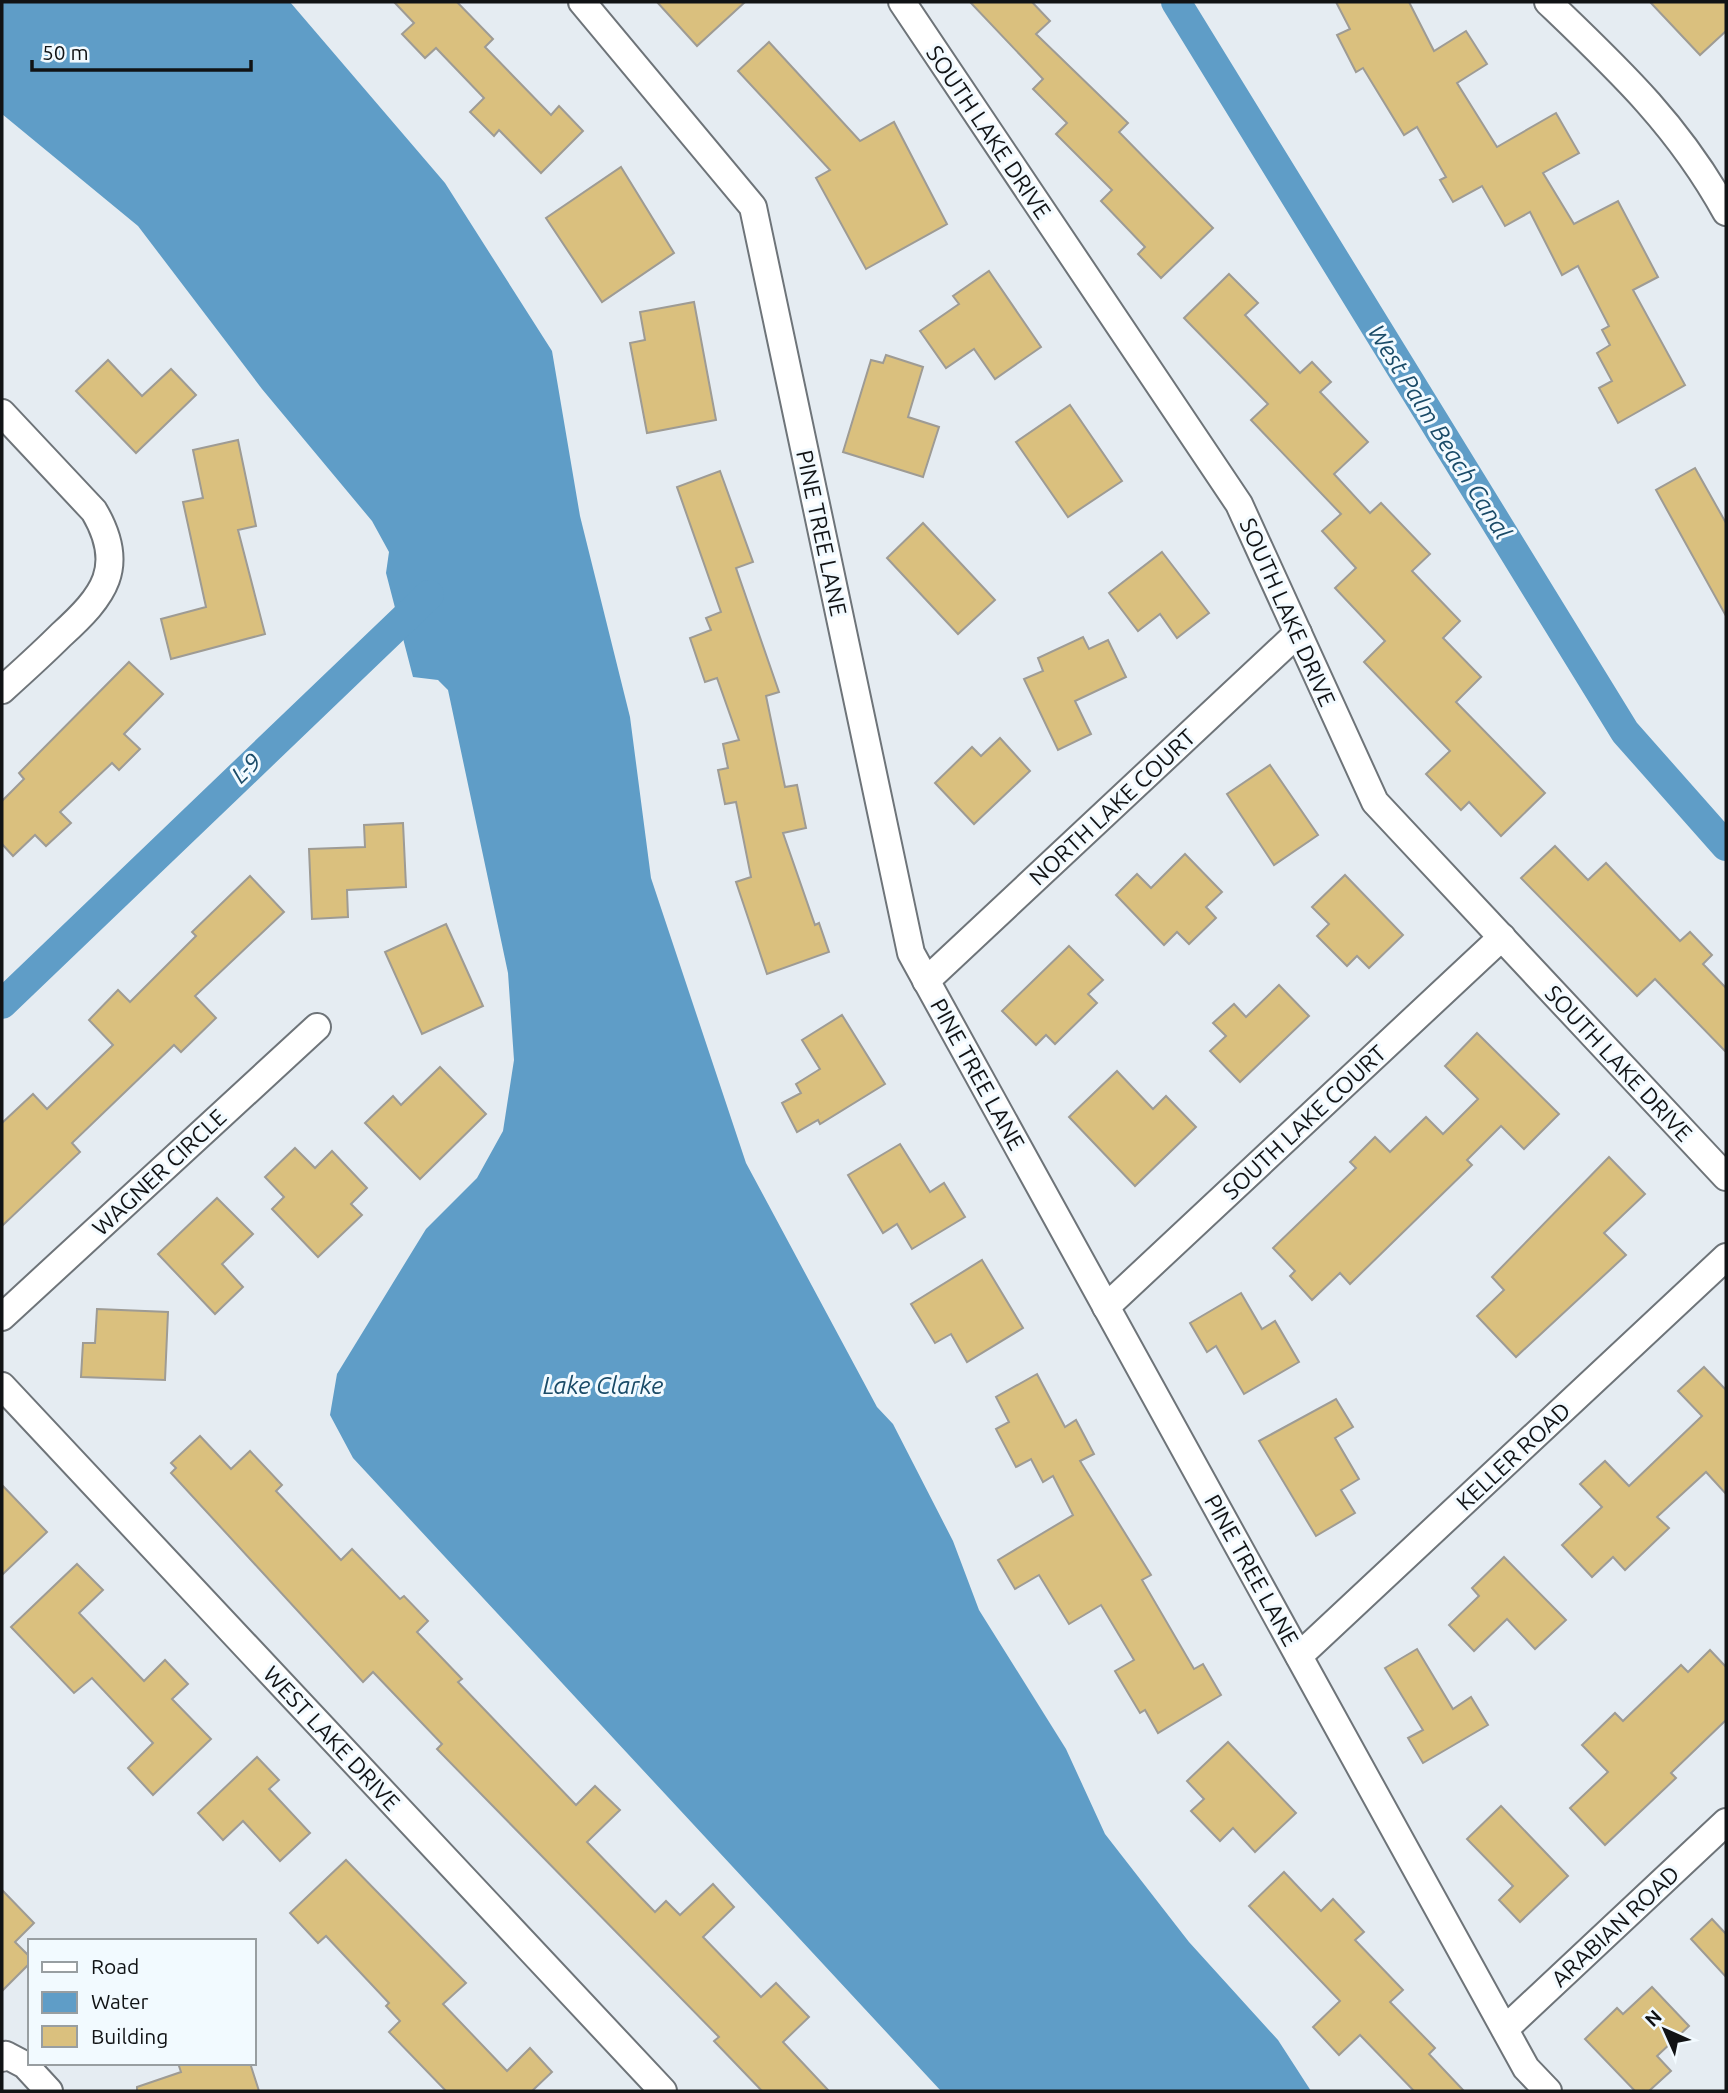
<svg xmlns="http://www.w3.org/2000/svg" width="1728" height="2093" font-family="Ubuntu,sans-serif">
  <rect width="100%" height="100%" fill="#e5ecf2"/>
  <!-- water -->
  <polygon fill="#5f9dc7" points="2,2 290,2 445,183 552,351 580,516 630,717 651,878 746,1163 877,1407 893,1424 953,1541 979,1610 1066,1749 1105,1834 1189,1942 1278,2040 1311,2091 941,2091 353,1458 330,1415 337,1374 426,1229 477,1178 503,1131 514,1060 508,973 448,690 438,680 413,677 386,573 389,552 372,521 262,389 138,226 2,114"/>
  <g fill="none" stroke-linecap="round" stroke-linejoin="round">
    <!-- canal -->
    <g stroke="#5f9dc7" stroke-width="30">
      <polyline points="1176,2 1625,732 1726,846"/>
      <polyline points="2,1004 429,595"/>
    </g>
  </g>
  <!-- building -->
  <g fill="#dac07e" stroke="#9e9b94" stroke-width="2">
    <polygon points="394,2 457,2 493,39 485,47 551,115 559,106 583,131 541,173 499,130 494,136 470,112 484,98 436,48 425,58 402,34 414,23"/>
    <polygon points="657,2 745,2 697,46"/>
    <polygon points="970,2 1032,2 1050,21 1036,34 1128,123 1119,132 1213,228 1161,278 1138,254 1145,247 1101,201 1112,190 1056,134 1067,123 1033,89 1043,79"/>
    <polygon points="1336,2 1409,2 1434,51 1466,31 1487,64 1457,83 1497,147 1556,113 1579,153 1543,173 1574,224 1618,201 1658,277 1633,290 1685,385 1618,423 1599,388 1612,381 1597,353 1610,345 1602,330 1609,326 1578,266 1562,275 1530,212 1505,226 1482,186 1453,202 1440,180 1446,177 1417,127 1404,135 1363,68 1356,72 1337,35 1350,29"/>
    <polygon points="1650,2 1726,2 1726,31 1700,55"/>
    <polygon points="769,42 860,141 894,122 947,224 866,269 816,178 830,170 738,71"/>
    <polygon points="621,167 674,253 602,302 546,218"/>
    <polygon points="989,271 1041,347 995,379 974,349 946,368 920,331 959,304 953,296"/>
    <polygon points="1229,274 1258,303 1245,315 1300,373 1312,362 1331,382 1320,392 1368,442 1334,474 1370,513 1381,503 1430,554 1412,571 1460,621 1443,638 1481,677 1456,702 1545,793 1501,836 1469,802 1461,810 1426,774 1450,751 1364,662 1385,641 1335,588 1356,568 1322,531 1341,514 1251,420 1268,404 1184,318"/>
    <polygon points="694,302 716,420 647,433 630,343 645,340 640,312"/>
    <polygon points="886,355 923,367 908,417 939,427 923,477 843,452 871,360 883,363"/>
    <polygon points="108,360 142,396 171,369 196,395 136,453 76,391"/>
    <polygon points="1070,405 1122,481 1068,517 1016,442"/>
    <polygon points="238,440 256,526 238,530 265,634 171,659 161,619 206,607 183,502 203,498 193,450"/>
    <polygon points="1695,468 1726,523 1726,616 1656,490"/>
    <polygon points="720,471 753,562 736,568 779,692 766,696 785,787 797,785 806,828 783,833 815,925 819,923 829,952 767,974 736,882 751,877 736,802 725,804 718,770 728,768 723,744 739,740 717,678 705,682 690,638 711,630 706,618 721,612 677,487"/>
    <polygon points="923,523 995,600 958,634 887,558"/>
    <polygon points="1162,552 1209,613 1177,638 1160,614 1138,631 1109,593"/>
    <polygon points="1083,637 1089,649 1108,640 1126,677 1075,701 1091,734 1058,750 1024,679 1043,671 1038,658"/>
    <polygon points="129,662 163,694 124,734 140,749 119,770 112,763 60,812 71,823 46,846 35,835 13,856 2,844 2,801 24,779 19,773"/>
    <polygon points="1000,738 1030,771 974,824 935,783 972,747 981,756"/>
    <polygon points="1270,765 1318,835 1274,865 1227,794"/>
    <polygon points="403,823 406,887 347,890 348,917 312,919 309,849 365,847 364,825"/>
    <polygon points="1555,846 1588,880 1606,863 1680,941 1690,932 1712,955 1703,964 1726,988 1726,1052 1655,979 1637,996 1521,878"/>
    <polygon points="1185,854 1222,892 1206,907 1216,918 1189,944 1177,932 1164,945 1116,895 1137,874 1151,888"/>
    <polygon points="1345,875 1403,935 1369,968 1357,956 1347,966 1317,936 1329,924 1312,907"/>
    <polygon points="250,876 284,912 195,996 216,1018 181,1052 174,1045 72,1143 80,1152 2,1226 2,1123 33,1094 47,1109 113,1045 89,1020 118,990 130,1002 196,936 192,932"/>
    <polygon points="446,924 483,1006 422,1034 385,952"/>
    <polygon points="1069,946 1103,980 1088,994 1097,1003 1055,1044 1046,1035 1036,1045 1002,1011"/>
    <polygon points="1279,985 1309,1016 1240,1082 1210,1051 1226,1036 1213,1023 1234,1004 1246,1017"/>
    <polygon points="842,1015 885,1084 820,1124 818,1120 797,1132 782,1103 801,1093 796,1084 820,1069 802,1040"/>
    <polygon points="1477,1033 1559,1114 1524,1149 1501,1126 1467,1160 1472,1165 1350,1284 1340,1273 1312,1300 1290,1276 1295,1271 1273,1248 1356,1168 1350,1162 1375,1137 1390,1152 1426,1117 1443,1134 1478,1099 1445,1066"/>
    <polygon points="440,1067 486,1114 420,1179 365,1123 393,1096 401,1105"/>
    <polygon points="1117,1071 1153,1109 1166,1096 1196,1127 1135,1186 1069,1117"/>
    <polygon points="900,1144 930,1192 944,1183 965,1217 912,1249 897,1224 883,1233 848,1175"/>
    <polygon points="295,1148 315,1168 332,1151 367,1188 351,1204 362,1215 318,1257 272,1209 284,1197 265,1177"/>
    <polygon points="1609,1157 1645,1194 1604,1233 1626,1255 1516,1357 1477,1316 1504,1290 1492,1277"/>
    <polygon points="217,1198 253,1234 222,1264 243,1287 215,1314 158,1254"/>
    <polygon points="982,1260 1023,1328 967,1362 951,1334 935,1343 911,1304"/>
    <polygon points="1241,1293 1262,1329 1275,1321 1299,1362 1244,1394 1216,1346 1207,1352 1190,1323"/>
    <polygon points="97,1309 168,1312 165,1380 81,1377 83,1343 95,1343"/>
    <polygon points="1704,1367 1726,1390 1726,1494 1706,1472 1657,1517 1669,1528 1625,1570 1613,1557 1592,1577 1562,1545 1602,1507 1580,1484 1605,1461 1629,1486 1702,1416 1678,1391"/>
    <polygon points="1037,1374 1065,1427 1076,1420 1094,1454 1080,1461 1151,1575 1142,1580 1194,1669 1203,1664 1221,1695 1158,1733 1145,1710 1140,1713 1115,1671 1134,1660 1101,1605 1069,1624 1039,1575 1015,1589 998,1560 1073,1515 1053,1476 1043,1482 1031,1459 1016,1467 996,1429 1009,1422 996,1397"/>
    <polygon points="1336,1399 1353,1427 1335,1438 1359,1479 1341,1490 1355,1513 1316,1536 1259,1441"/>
    <polygon points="200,1436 231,1469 250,1451 282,1485 276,1491 341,1560 352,1549 400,1599 404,1596 428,1621 417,1632 462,1679 458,1682 576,1805 595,1786 620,1810 587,1842 655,1912 666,1901 680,1915 713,1884 734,1907 703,1937 761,1997 776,1983 809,2017 783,2042 829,2091 762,2091 714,2041 719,2037 437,1749 442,1744 373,1672 363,1682 171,1473 176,1468 171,1463"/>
    <polygon points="2,1485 47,1532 2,1575"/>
    <polygon points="1504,1557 1566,1620 1535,1649 1507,1619 1474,1651 1449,1625 1479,1596 1472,1588"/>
    <polygon points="77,1564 103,1590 79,1613 144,1681 165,1660 188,1684 172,1699 211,1739 153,1795 128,1768 153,1743 92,1678 74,1693 11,1627"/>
    <polygon points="1417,1649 1453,1709 1471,1697 1488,1725 1423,1763 1408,1738 1423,1730 1385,1668"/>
    <polygon points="1710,1650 1726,1667 1726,1720 1671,1773 1676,1778 1605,1845 1570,1808 1608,1772 1582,1745 1615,1713 1623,1721 1681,1665 1688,1672"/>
    <polygon points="1228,1742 1296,1813 1255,1852 1233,1828 1220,1841 1191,1811 1204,1799 1187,1781"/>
    <polygon points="257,1757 279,1780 269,1789 310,1833 280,1861 243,1821 223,1840 198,1813"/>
    <polygon points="1501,1806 1568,1876 1520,1922 1499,1900 1513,1886 1467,1839"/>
    <polygon points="346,1860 466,1983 443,2004 507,2071 530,2048 552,2072 532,2091 446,2091 389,2032 400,2021 386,2006 389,2003 326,1936 318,1943 290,1913"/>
    <polygon points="1284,1872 1321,1911 1333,1899 1364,1932 1355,1940 1403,1990 1390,2002 1435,2048 1429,2054 1464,2091 1414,2091 1360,2035 1339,2055 1313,2027 1340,2001 1249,1906"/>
    <polygon points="2,1890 34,1923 15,1942 30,1957 30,1963 2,1991"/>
    <polygon points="1712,1919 1726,1934 1726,1977 1691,1939"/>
    <polygon points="1652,1987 1689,2026 1657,2056 1671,2071 1649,2091 1635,2091 1585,2039 1617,2008 1623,2014"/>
    <polygon points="178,2063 250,2063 259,2091 137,2091 137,2087 181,2072"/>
  </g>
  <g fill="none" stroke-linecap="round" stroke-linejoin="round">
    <defs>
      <g id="street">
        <polyline points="582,2 753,207 911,953 1526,2068 1548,2091"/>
        <polyline points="902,2 1239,504 1375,802 1726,1177"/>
        <path d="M1548,2c71,68 130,123 178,210"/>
        <path d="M2,413l92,98c33,56 10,85 -33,124 -19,19 -39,37 -59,55"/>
        <polyline points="926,981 1298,633"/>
        <polyline points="1106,1307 1502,937"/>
        <polyline points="2,1317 317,1027"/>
        <polyline points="2,1386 663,2091"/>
        <polyline points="1299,1656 1726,1257"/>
        <polyline points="1505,2029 1726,1822"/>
        <polyline points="2,2058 6,2055 25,2065 49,2091"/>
      </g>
    </defs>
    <!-- street casing -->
    <use href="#street" stroke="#6e7479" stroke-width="30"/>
    <!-- street -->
    <use href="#street" stroke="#fff" stroke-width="26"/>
  </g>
  <g text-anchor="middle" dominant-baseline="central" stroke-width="6" stroke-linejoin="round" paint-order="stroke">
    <!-- street labels -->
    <g font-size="23" fill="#111315" stroke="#f2faff">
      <text transform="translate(989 132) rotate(56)">SOUTH LAKE DRIVE</text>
      <text transform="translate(822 533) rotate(78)">PINE TREE LANE</text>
      <text transform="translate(1288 612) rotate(66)">SOUTH LAKE DRIVE</text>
      <text transform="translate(1112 807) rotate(-43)">NORTH LAKE COURT</text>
      <text transform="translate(1619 1063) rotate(47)">SOUTH LAKE DRIVE</text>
      <text transform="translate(978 1074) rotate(61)">PINE TREE LANE</text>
      <text transform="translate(1304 1122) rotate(-43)">SOUTH LAKE COURT</text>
      <text transform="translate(159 1172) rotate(-43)">WAGNER CIRCLE</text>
      <text transform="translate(1513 1456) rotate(-43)">KELLER ROAD</text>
      <text transform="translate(1252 1570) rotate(61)">PINE TREE LANE</text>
      <text transform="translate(332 1738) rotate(47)">WEST LAKE DRIVE</text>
      <text transform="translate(1615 1926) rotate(-43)">ARABIAN ROAD</text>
    </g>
    <!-- water labels -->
    <g font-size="24" font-style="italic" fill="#1a4b68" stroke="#f2faff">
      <text transform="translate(1440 432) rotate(58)">West Palm Beach Canal</text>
      <text transform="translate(246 768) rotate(-44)">L-9</text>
      <text x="603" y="1385">Lake Clarke</text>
    </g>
  </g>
  <!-- border -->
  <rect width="1728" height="2093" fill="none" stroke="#111315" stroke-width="7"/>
  <!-- legend -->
  <rect x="28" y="1939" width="228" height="126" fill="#f2faff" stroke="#989ea1" stroke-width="2"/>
  <rect x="42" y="1962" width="35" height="10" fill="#ffffff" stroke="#989ea1" stroke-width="2"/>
  <text x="91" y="1974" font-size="21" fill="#111315">Road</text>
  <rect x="42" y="1992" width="35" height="21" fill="#5f9dc7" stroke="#989ea1" stroke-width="2"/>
  <text x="91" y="2009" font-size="21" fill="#111315">Water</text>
  <rect x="42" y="2026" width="35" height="21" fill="#dac07e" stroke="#989ea1" stroke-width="2"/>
  <text x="91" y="2044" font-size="21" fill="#111315">Building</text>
  <!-- north arrow -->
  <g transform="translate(1665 2030) rotate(315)" stroke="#f2faff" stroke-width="5" paint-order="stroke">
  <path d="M0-5L12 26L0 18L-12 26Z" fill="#111315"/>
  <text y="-10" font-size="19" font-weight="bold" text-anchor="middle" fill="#111315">N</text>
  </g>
  <!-- scale -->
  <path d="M32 60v10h219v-10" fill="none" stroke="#111315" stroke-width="3.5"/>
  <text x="42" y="60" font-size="21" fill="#111315" stroke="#f2faff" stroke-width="5" paint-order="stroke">50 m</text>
</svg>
